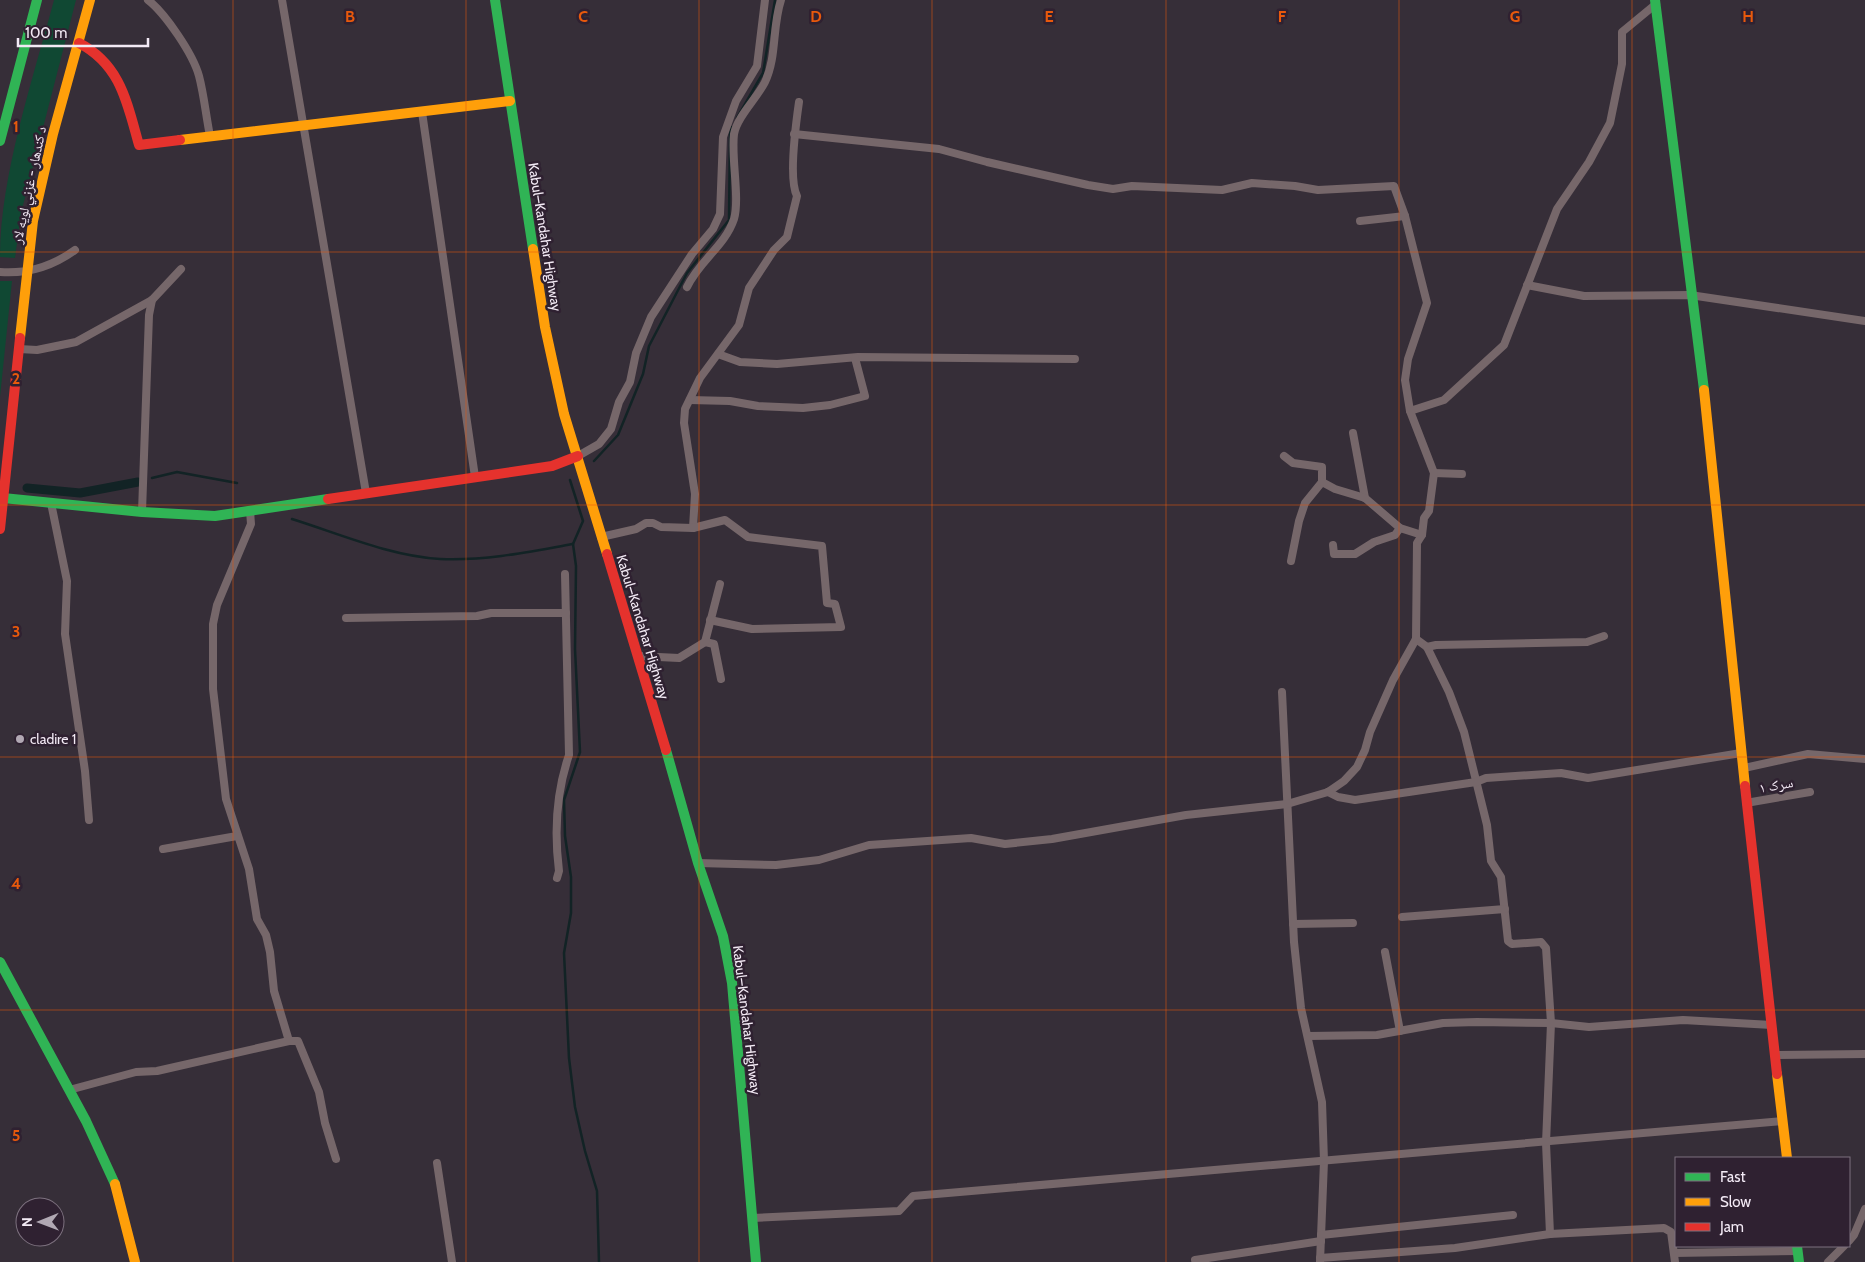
<svg xmlns="http://www.w3.org/2000/svg" width="1865" height="1262" font-family="Cabin,'Noto Naskh Arabic',sans-serif">
  <rect width="100%" height="100%" fill="#362e38"/>
  <!-- green -->
  <g fill="#104833">
    <path d="M54,0h22l-55,213 -6,45 -15,-1c0,-81 33,-178 54,-257z"/>
    <polygon points="0,281 12,281 0,397"/>
  </g>
  <g fill="none" stroke-linecap="round" stroke-linejoin="round">
    <!-- stream -->
    <g stroke="#122325" stroke-width="2.5">
      <polyline points="737,118 763,73 775,0"/>
      <polyline points="594,461 618,435 643,374 649,346 687,273 729,220 730,133 732,127"/>
      <polyline points="152,478 177,472 237,483"/>
      <polyline points="570,480 583,521 573,544 576,566 575,649 580,752 564,800 565,836 571,877 571,913 564,953 569,1058 575,1107 585,1151 597,1191 599,1262"/>
      <path d="M292,519c48,15 98,37 148,40 45,2 89,-7 133,-15"/>
    </g>
    <!-- canal -->
    <polyline stroke="#122325" stroke-width="9" points="27,488 80,493 138,482"/>
    <!-- street -->
    <g stroke="#76676a" stroke-width="8">
      <path d="M148,0c17,13 45,54 51,76 5,19 7,40 11,60"/>
      <polyline points="282,0 366,493"/>
      <polyline points="422,112 475,477"/>
      <polyline points="1360,221 1405,216"/>
      <path d="M0,272c27,2 53,-6 75,-22"/>
      <polyline points="1527,285 1584,296 1690,295 1865,321"/>
      <path d="M687,287c12,-26 38,-41 47,-68 6,-21 -3,-61 0,-85 3,-17 23,-36 31,-52 12,-25 7,-55 16,-82"/>
      <polyline points="19,349 37,350 76,342 152,300 181,269"/>
      <polyline points="718,354 740,362 777,364 858,357 1075,359"/>
      <polyline points="690,400 730,401 758,406 803,408 830,405 865,396 855,358"/>
      <polyline points="1410,411 1444,400 1504,345 1557,209 1589,162 1610,123 1622,64 1622,32 1656,4"/>
      <polyline points="1353,433 1365,498"/>
      <polyline points="578,456 599,444 611,429 619,402 630,382 636,353 651,317 692,254 713,229 720,214 723,137 736,101 757,66 765,0"/>
      <polyline points="1284,456 1293,463 1322,467 1322,482 1305,503 1299,521 1291,561"/>
      <polyline points="1434,473 1462,474"/>
      <polyline points="1322,482 1335,489 1365,498 1400,528 1422,535"/>
      <polyline points="51,503 67,581 65,634 85,771 89,820"/>
      <polyline points="250,511 251,524 217,605 213,624 213,689 226,799 249,869 257,919 266,935 270,952 274,991 289,1041"/>
      <polyline points="142,512 149,315 152,300"/>
      <path d="M693,528l2,-34 -11,-71 1,-14 15,-31 39,-53 10,-37 25,-38 13,-13 10,-41c-9,-17 -1,-73 2,-94"/>
      <polyline points="601,537 636,529 646,523 653,523 661,527 693,528 725,520 748,537 822,546 827,603 835,604 841,627 752,629 710,620"/>
      <polyline points="1333,545 1334,554 1355,554 1374,542 1395,535 1400,528"/>
      <polyline points="346,618 477,616 491,613 566,613"/>
      <polyline points="1416,639 1427,647 1449,692 1464,732 1487,825 1491,861 1501,877 1508,941 1512,944 1541,942 1546,948 1551,1023 1546,1143 1550,1234"/>
      <polyline points="705,642 714,644 721,679"/>
      <polyline points="1427,647 1436,645 1587,642 1604,636"/>
      <polyline points="638,656 679,658 705,642 720,584"/>
      <polyline points="1282,692 1294,942 1301,1008 1322,1102 1324,1161 1320,1262"/>
      <polyline points="1744,768 1808,754 1865,759"/>
      <polyline points="1328,792 1338,797 1355,800 1476,782 1486,778 1561,773 1588,778 1741,753"/>
      <polyline points="1746,803 1810,792"/>
      <polyline points="163,849 237,836"/>
      <polyline points="698,863 776,865 819,860 869,845 971,838 1005,844 1052,839 1186,815 1287,804 1328,792 1344,781 1357,767 1365,750 1370,732 1393,680 1416,639 1417,543 1422,535 1424,518 1429,511 1434,473 1410,411 1405,380 1408,359 1427,303 1405,216 1394,186 1318,190 1295,186 1252,183 1222,190 1132,186 1113,189 1088,185 987,162 939,149 794,134"/>
      <path d="M557,878l2,-7c-5,-40 -3,-78 10,-116l-4,-181"/>
      <polyline points="1402,917 1505,909"/>
      <polyline points="1293,924 1353,923"/>
      <polyline points="1385,952 1400,1031"/>
      <polyline points="1309,1036 1377,1035 1443,1023 1477,1022 1551,1023 1589,1027 1683,1020 1772,1025"/>
      <polyline points="1775,1055 1865,1054"/>
      <polyline points="69,1090 136,1072 157,1071 289,1041 298,1041 319,1092 325,1123 336,1159"/>
      <polyline points="437,1163 452,1262"/>
      <polyline points="752,1218 899,1211 913,1196 1783,1121"/>
      <polyline points="1321,1235 1513,1215"/>
      <polyline points="1849,1241 1854,1235 1865,1209"/>
      <polyline points="1674,1253 1798,1251"/>
      <polyline points="1320,1258 1455,1248 1550,1234 1664,1228 1671,1232 1675,1262"/>
      <polyline points="1195,1260 1321,1241"/>
      <polyline points="1828,1262 1844,1246"/>
    </g>
    <!-- fast -->
    <g stroke="#30b455" stroke-width="10">
      <polyline points="495,0 533,249"/>
      <polyline points="1655,0 1704,390"/>
      <polyline points="0,141 37,0"/>
      <polyline points="3,498 142,512 215,516 328,499"/>
      <polyline points="666,750 698,863 723,936 732,983 756,1262"/>
      <polyline points="0,962 86,1121 115,1184"/>
      <polyline points="1797,1246 1799,1262"/>
    </g>
    <!-- slow -->
    <g stroke="#ff9f0a" stroke-width="10">
      <polyline points="180,140 510,101"/>
      <polyline points="533,249 545,327 564,414 607,554"/>
      <polyline points="20,338 33,221 53,134 90,0"/>
      <polyline points="1704,390 1745,786"/>
      <polyline points="1777,1074 1787,1158"/>
      <polyline points="115,1184 135,1262"/>
    </g>
    <!-- jam -->
    <g stroke="#e5322d" stroke-width="10">
      <path d="M79,43c42,22 48,60 60,102l41,-5"/>
      <polyline points="328,499 552,466 578,456"/>
      <polyline points="0,529 20,338"/>
      <polyline points="607,554 666,750"/>
      <polyline points="1745,786 1777,1074"/>
    </g>
  </g>
  <!-- grid -->
  <path fill="none" stroke="#e8590c" stroke-width="1" stroke-opacity="0.55" d="M233,0v1262M466,0v1262M699,0v1262M932,0v1262M1166,0v1262M1399,0v1262M1632,0v1262M0,252h1865M0,505h1865M0,757h1865M0,1010h1865"/>
  <!-- markers -->
  <circle fill="#b1a8b3" stroke="#2f2131" stroke-width="2" cx="20" cy="739" r="5"/>
  <g text-anchor="middle" dominant-baseline="central" stroke-width="5" stroke-linejoin="round" paint-order="stroke">
    <!-- street labels -->
    <g font-size="14" fill="#f3eaf5" stroke="#2f2131">
      <text transform="translate(29 185) rotate(-78)">د کندهار - غزني لويه لار</text>
      <text transform="translate(545 237) rotate(81)">Kabul–Kandahar Highway</text>
      <text transform="translate(643 627) rotate(73)">Kabul–Kandahar Highway</text>
      <text transform="translate(1776 785) rotate(-10)">سرک ۱</text>
      <text transform="translate(747 1020) rotate(83)">Kabul–Kandahar Highway</text>
    </g>
    <!-- poi labels -->
    <g font-size="14" fill="#f3eaf5" stroke="#2f2131" text-anchor="start">
      <text x="30" y="739">cladire 1</text>
    </g>
  </g>
  <g font-size="16" text-anchor="middle" font-weight="bold" fill="#e8590c" stroke="#2f2131" stroke-width="5" stroke-linejoin="round" paint-order="stroke">
    <text x="350" y="22">B</text>
    <text x="583" y="22">C</text>
    <text x="816" y="22">D</text>
    <text x="1049" y="22">E</text>
    <text x="1282" y="22">F</text>
    <text x="1515" y="22">G</text>
    <text x="1748" y="22">H</text>
    <text x="16" y="132">1</text>
    <text x="16" y="384">2</text>
    <text x="16" y="637">3</text>
    <text x="16" y="889">4</text>
    <text x="16" y="1141">5</text>
  </g>
  <!-- legend -->
  <rect x="1675" y="1157" width="175" height="90" fill="#2f2131" stroke="#7d717f"/>
  <rect x="1685" y="1173" width="25" height="8" fill="#30b455" stroke="#7d717f"/>
  <text x="1720" y="1182" font-size="15" fill="#f3eaf5">Fast</text>
  <rect x="1685" y="1198" width="25" height="8" fill="#ff9f0a" stroke="#7d717f"/>
  <text x="1720" y="1207" font-size="15" fill="#f3eaf5">Slow</text>
  <rect x="1685" y="1223" width="25" height="8" fill="#e5322d" stroke="#7d717f"/>
  <text x="1720" y="1232" font-size="15" fill="#f3eaf5">Jam</text>
  <!-- north arrow -->
  <g transform="translate(40 1222) rotate(269)"><circle r="24" fill="#2f2131" stroke="#7d717f"/>
  <path d="M0-4L9 19L0 12L-9 19Z" fill="#b1a8b3"/>
  <text y="-8" font-size="14" font-weight="bold" text-anchor="middle" fill="#f3eaf5">N</text>
  </g>
  <!-- scale -->
  <path d="M18 38v8h130v-8" fill="none" stroke="#f3eaf5" stroke-width="2.5"/>
  <text x="25" y="38" font-size="15" fill="#f3eaf5" stroke="#2f2131" stroke-width="4" paint-order="stroke">100 m</text>
</svg>
